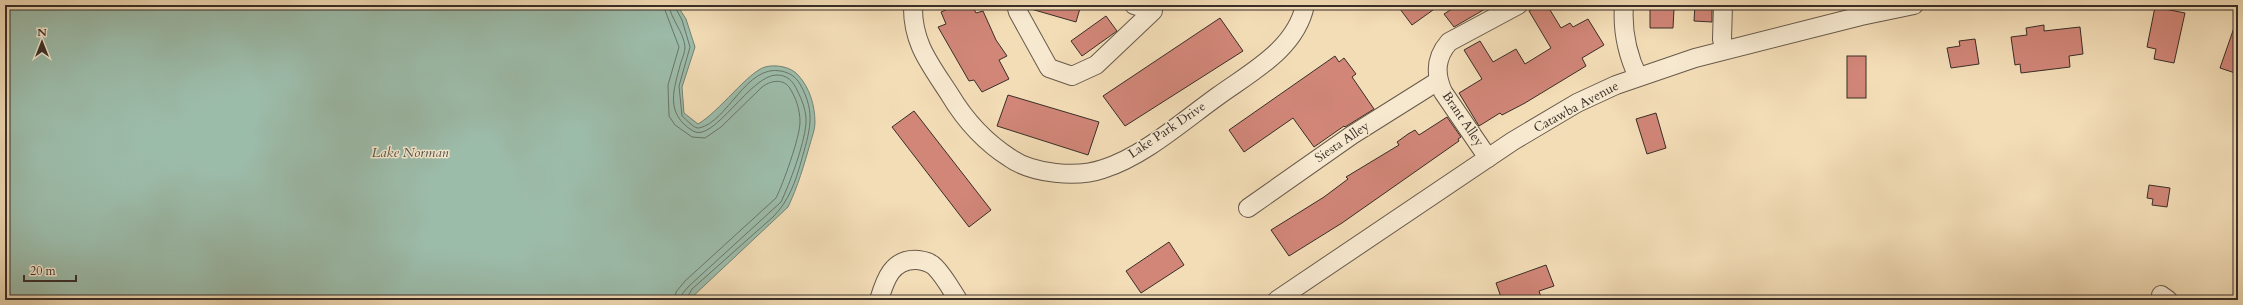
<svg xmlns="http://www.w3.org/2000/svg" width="2243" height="305" font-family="Cardo,serif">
  <rect width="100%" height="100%" fill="#f3ddb7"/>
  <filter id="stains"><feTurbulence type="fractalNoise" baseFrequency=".005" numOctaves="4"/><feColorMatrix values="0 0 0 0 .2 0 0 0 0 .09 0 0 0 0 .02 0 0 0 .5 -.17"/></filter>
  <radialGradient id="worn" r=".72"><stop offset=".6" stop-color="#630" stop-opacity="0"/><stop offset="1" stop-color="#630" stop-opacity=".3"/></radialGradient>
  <!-- water -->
  <path fill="#9cbcaa" stroke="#748376" d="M5,5h672l9,14 9,28 -13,40 2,26 14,11c21,-12 50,-52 67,-57 11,-3 26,0 33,8 12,13 17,31 17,48 0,6 -3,14 -5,21 -6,21 -12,42 -22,63l-99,93h-684z"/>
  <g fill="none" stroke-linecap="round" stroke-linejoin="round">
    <!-- shore -->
    <g stroke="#6a7568" stroke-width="1">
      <path d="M663,5l16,42 -11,38 1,31 6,9 17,12 13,1 16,-11 41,-40c8,-6 20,-9 27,0 7,10 11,23 11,35 0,15 -17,62 -24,76l-91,83 -9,11 -1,8"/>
      <path d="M669,5c1,13 15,27 16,42 0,4 -2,10 -4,15 -7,27 -17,51 12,69 20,13 58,-57 84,-56 10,0 16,6 20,15 5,10 10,22 9,34 -2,21 -16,59 -25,78l-92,84 -7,8 -1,6"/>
      <path d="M674,5l8,15 8,27 -11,39 3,30c4,3 12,13 17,12 29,-6 47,-64 82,-57 9,2 14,5 19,13 17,30 9,48 1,78 -6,21 -12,38 -27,54l-82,73 -6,11"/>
    </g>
  </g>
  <!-- building -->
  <g fill="#d18678" stroke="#392e27">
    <polygon points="946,5 972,5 976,13 983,11 996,40 1007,56 999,60 1009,79 982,92 974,80 969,81 938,27 946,24 941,12 948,9"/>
    <polygon points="1032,5 1081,5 1076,22 1031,9"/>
    <polygon points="1397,5 1440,5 1412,25"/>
    <polygon points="1458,5 1492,5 1454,27 1444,14"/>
    <polygon points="1540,5 1547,5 1561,28 1570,23 1573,27 1588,19 1604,45 1582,58 1586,66 1525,103 1502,115 1500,113 1479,126 1459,93 1482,79 1464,50 1480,41 1493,62 1516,49 1525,64 1551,48 1529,11"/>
    <polygon points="1695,5 1712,5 1712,22 1694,21"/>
    <polygon points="2155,7 2185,13 2174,63 2154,59 2156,49 2147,47"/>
    <polygon points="1650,8 1674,9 1673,28 1650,28"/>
    <polygon points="1106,16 1117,31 1082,56 1071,41"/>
    <polygon points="1220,18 1243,51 1125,126 1103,96"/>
    <polygon points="2236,22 2238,23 2238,74 2220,68"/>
    <polygon points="2044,25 2044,31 2080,27 2083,54 2069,56 2070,67 2021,73 2020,64 2015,65 2011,37 2027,35 2026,28"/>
    <polygon points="1975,39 1979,64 1951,68 1947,48 1960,46 1959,41"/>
    <polygon points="1335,56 1339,62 1344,58 1356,74 1352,77 1374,109 1345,127 1344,126 1314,147 1293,118 1244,152 1229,130"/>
    <rect x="1847" y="56" width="19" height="42"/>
    <polygon points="1008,95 1099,122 1088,155 997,126"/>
    <polygon points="914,111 991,210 969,227 892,127"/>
    <polygon points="1656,113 1666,148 1647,154 1636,119"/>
    <polygon points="1447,117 1461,137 1458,139 1459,141 1342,223 1289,256 1271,230 1324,197 1348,179 1346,177 1399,145 1397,142 1408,134 1415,130 1419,135"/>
    <polygon points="2149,185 2170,188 2167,207 2152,205 2153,199 2147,198"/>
    <polygon points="1169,242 1184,265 1141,293 1126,271"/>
    <polygon points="1546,265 1554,286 1539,291 1542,300 1502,300 1496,283"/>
  </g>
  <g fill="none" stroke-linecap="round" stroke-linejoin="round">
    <defs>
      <g id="minor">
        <path d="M913,5c-1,38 17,59 37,90 15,25 35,47 60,63 23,16 67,20 93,11 41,-13 80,-48 115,-73 33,-24 78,-47 87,-91"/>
        <polyline points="1016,5 1018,12 1049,68 1072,76 1096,65 1153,11 1134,5"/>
        <path d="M1624,5c-2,26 3,49 14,72"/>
        <polyline points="1723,5 1722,39 1724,50"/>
        <path d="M1488,158l-45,-66c-8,-18 -8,-34 6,-50l69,-37"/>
        <polyline points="1248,208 1352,135 1438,81"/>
        <polyline points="2161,295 2168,300"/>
        <path d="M879,300c6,-20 13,-42 39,-40 7,1 12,2 17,7 9,9 16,22 23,33"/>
        <polyline points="1277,300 1513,141 1577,103 1616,85 1695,58 1861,16 1914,5"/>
      </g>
    </defs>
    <!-- minor casing -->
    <use href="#minor" stroke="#685a4b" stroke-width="20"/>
    <!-- minor -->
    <use href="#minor" stroke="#f7e9d0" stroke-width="18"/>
  </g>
  <g text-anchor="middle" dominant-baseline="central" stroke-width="3" stroke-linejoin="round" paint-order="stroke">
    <!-- street labels -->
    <g font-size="13" fill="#392e27" stroke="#f7e9d0">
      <text transform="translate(1576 107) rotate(-28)">Catawba Avenue</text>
      <text transform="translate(1463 119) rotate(56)">Brant Alley</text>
      <text transform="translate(1167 130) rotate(-34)">Lake Park Drive</text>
      <text transform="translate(1342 142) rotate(-34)">Siesta Alley</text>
    </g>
    <!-- water labels -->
    <g font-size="14" font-style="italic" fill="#525248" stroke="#f7e9d0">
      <text x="410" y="152">Lake Norman</text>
    </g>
  </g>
  <!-- margin -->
  <rect width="2243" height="305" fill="none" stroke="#f3ddb7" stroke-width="20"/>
  <rect x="6" y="6" width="2231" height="293" fill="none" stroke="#392e27" stroke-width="2"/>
  <rect x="10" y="10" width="2223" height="285" fill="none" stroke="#392e27"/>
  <!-- north arrow -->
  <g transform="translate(42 42)" stroke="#f7e9d0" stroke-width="3" paint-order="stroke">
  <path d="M0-3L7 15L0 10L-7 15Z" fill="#392e27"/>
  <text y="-6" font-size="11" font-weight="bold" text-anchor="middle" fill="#392e27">N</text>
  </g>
  <!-- scale -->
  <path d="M24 275v6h52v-6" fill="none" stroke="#392e27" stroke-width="2"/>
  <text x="30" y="275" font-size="12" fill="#392e27" stroke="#f7e9d0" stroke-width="3" paint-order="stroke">20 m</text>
  <rect width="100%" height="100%" filter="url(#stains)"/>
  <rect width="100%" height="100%" fill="url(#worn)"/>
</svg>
